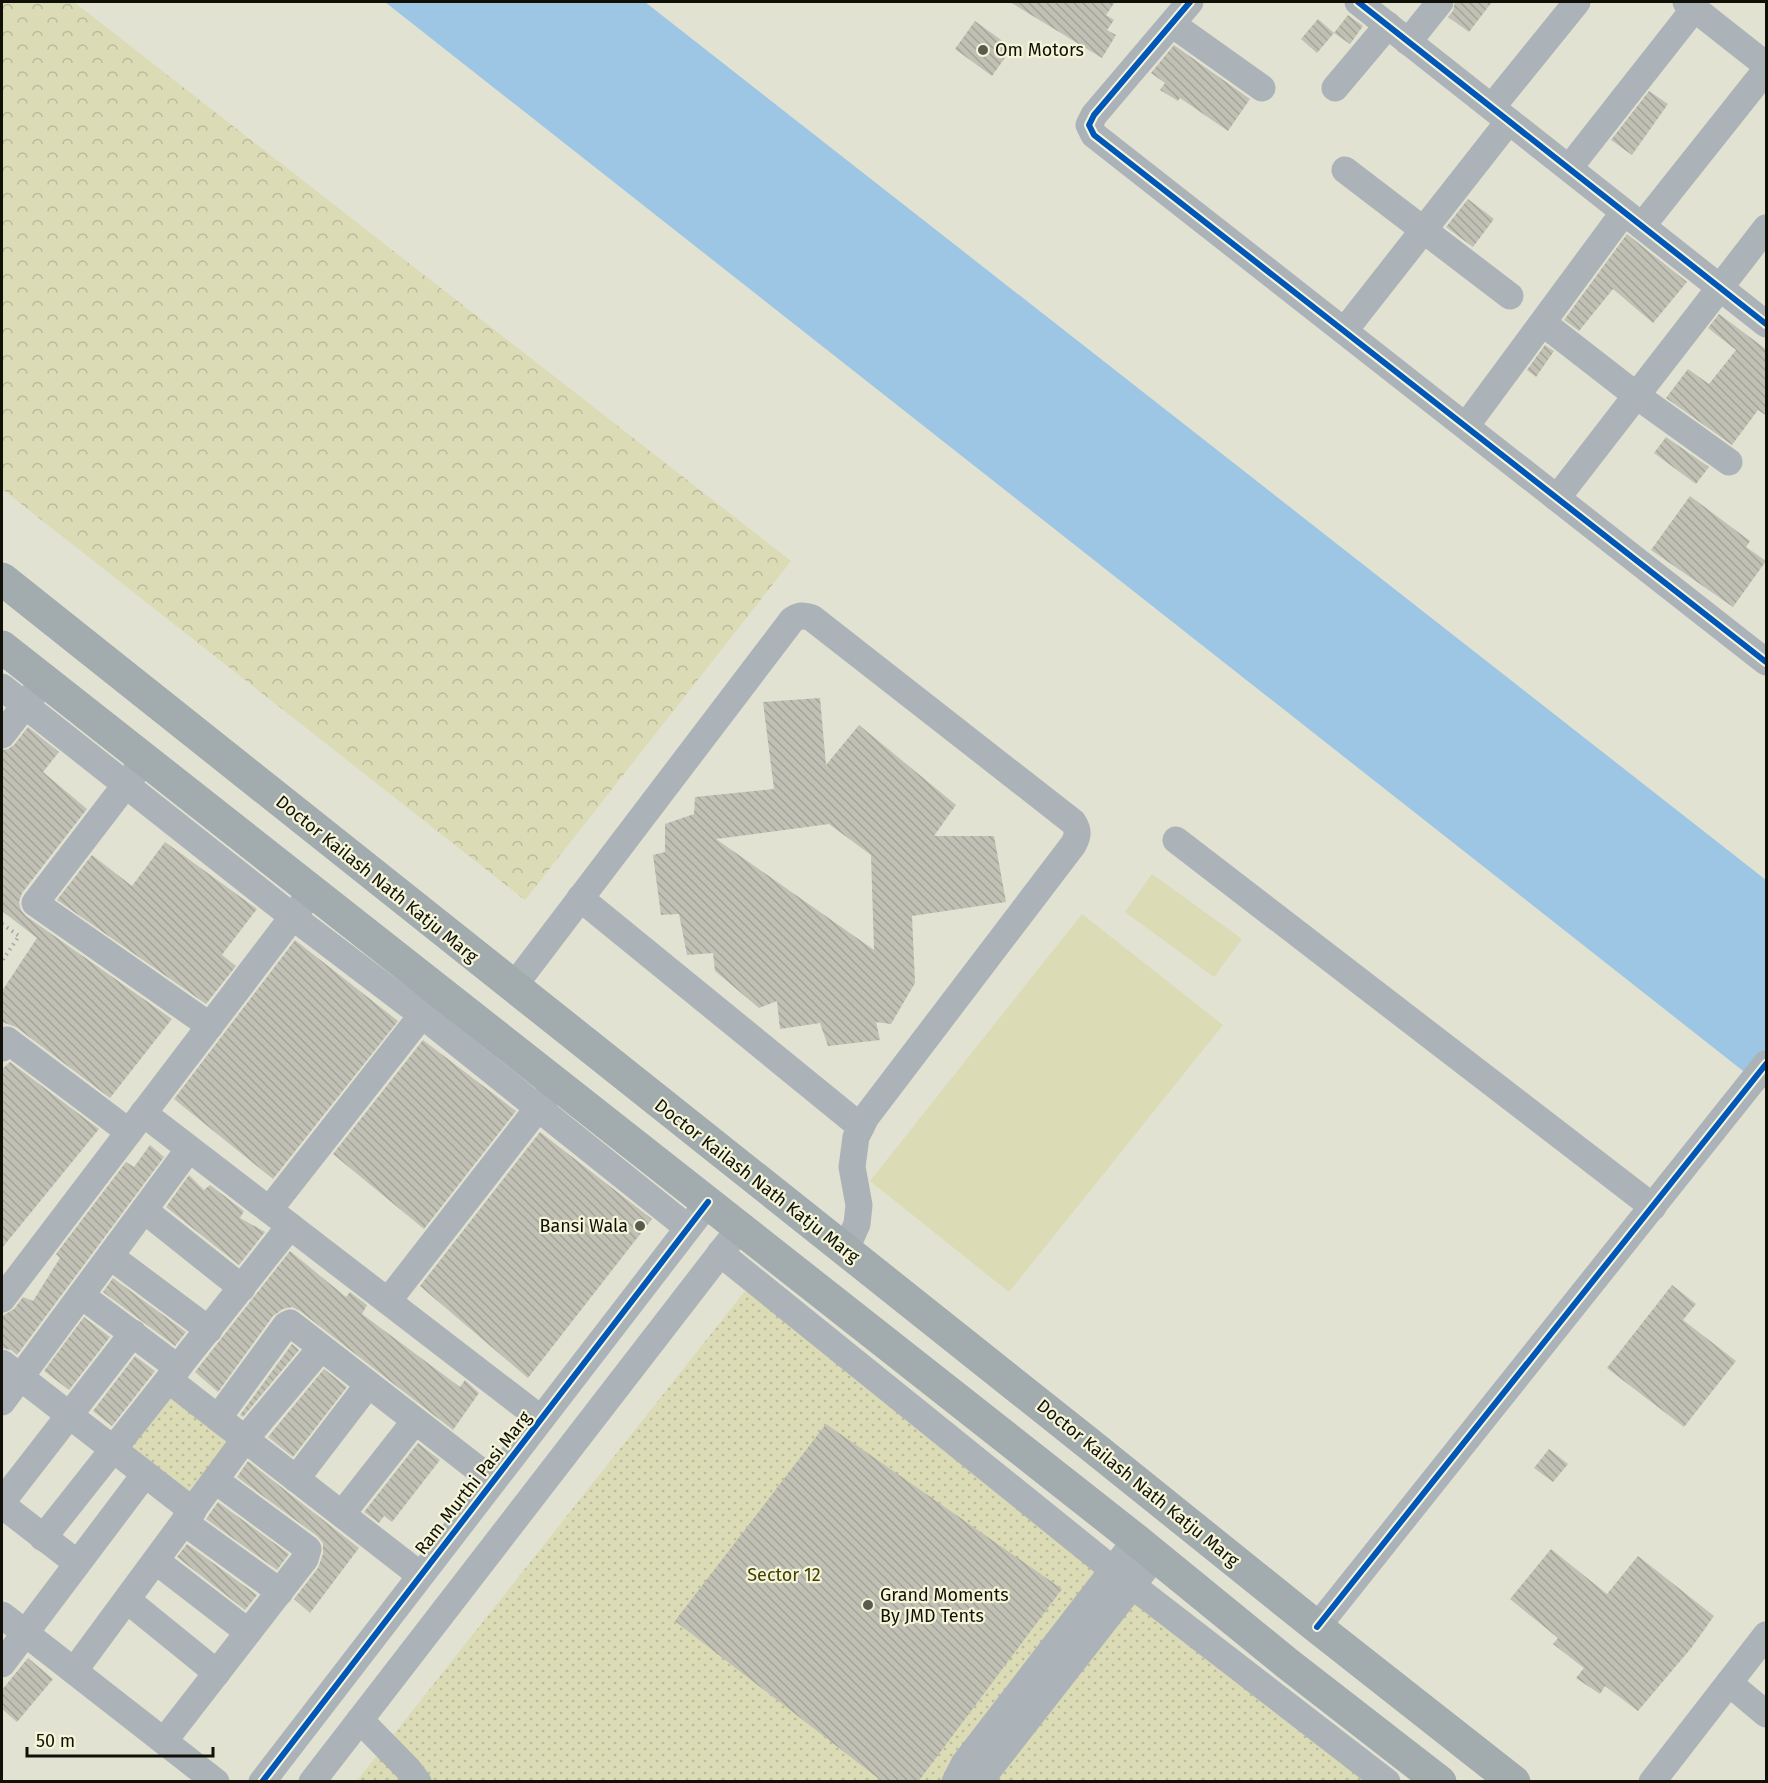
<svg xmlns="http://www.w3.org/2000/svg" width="1768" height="1783" font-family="'Fira Sans',sans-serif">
  <defs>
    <pattern id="forest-crowns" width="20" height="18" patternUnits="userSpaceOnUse" patternTransform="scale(1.5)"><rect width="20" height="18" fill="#dbdbb6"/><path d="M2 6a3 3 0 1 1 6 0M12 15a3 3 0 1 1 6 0" fill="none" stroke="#bbbb9b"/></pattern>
    <pattern id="park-dots" width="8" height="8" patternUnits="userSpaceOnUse" patternTransform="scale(1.5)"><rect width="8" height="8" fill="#dbdbb6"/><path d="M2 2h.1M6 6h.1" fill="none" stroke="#bbbb9b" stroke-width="1.8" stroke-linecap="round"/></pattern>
    <pattern id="building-back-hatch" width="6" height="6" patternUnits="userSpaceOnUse" patternTransform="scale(1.5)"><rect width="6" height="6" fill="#c0c0b4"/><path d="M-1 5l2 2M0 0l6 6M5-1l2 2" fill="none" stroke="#a4a499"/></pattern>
  </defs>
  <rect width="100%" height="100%" fill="#e2e2d2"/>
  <!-- forest -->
  <polygon fill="url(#forest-crowns)" points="2,2 74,2 791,561 525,900 2,489"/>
  <!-- park -->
  <g fill="url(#park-dots)">
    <polygon points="749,1286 1383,1782 356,1782"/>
    <polygon points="167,1389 239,1444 194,1504 121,1449"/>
  </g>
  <!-- pitch -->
  <g fill="#dbdbb6">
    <polygon points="1152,874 1242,939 1214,977 1125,912"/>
    <polygon points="1082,914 1223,1025 1009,1292 870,1181"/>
  </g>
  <!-- water -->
  <polygon fill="#9dc6e5" points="385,2 645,2 1766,880 1766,1089"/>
  <!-- building -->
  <g fill="url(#building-back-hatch)" fill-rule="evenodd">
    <polygon points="1010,2 1115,2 1106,15 1114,20 1107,30 1116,35 1102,58"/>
    <polygon points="1455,2 1492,2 1469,32 1448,17 1453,11"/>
    <polygon points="1348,15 1363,26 1350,44 1334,33"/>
    <polygon points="1318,19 1334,33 1317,53 1301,39"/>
    <polygon points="975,21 1012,48 992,76 955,49"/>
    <polygon points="1174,45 1250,99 1228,131 1180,98 1178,101 1160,90 1165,83 1151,73"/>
    <polygon points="1649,91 1668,104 1632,155 1611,140"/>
    <polygon points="1468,199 1494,219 1473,247 1446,227"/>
    <polygon points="1627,234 1687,282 1653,323 1613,289 1579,331 1564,320"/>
    <polygon points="1719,314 1767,350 1767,416 1758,410 1732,445 1666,398 1688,369 1709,384 1736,350 1708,328"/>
    <polygon points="1545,345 1554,351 1536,377 1527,370"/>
    <polygon points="1666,437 1709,467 1696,484 1654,453"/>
    <polygon points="1690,496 1750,541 1746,547 1766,561 1733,607 1651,550"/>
    <path d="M820,698l6,67 33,-40 97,80 -22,31h60l12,66 -94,14 3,67 -24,41 -15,-2 4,18 -52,6 -8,-23 -40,6 -3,-28 -18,7 -44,-37 -2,-18 -26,2 -8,-41 -18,1 -8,-60 12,-3v-28l29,-10 1,-17 79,-8 -11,-87zM829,824l42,31 3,95 -158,-111z"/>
    <polygon points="28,727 59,752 43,772 87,809 22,893 19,902 21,910 26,916 172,1019 110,1098 16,1027 2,1022 2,991 37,938 2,911 2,750 8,749 14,745"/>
    <polygon points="165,842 257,909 224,952 222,955 236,966 206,1004 57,900 92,855 132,886"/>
    <polygon points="295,940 398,1021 273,1179 174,1099"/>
    <polygon points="423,1040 516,1111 424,1229 333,1154"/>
    <polygon points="10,1062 99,1129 2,1248 2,1069"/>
    <polygon points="540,1132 652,1219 528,1378 420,1286"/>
    <polygon points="150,1145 164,1157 17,1355 11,1350 2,1348 2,1316 14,1309 23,1297 33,1301 60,1258 56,1254 126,1162 134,1167"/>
    <polygon points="189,1175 204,1190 210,1185 244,1211 240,1218 265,1232 239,1265 166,1207"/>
    <polygon points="290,1251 346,1297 350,1292 367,1305 362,1314 460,1387 465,1380 479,1393 453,1430 300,1311 292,1307 283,1309 273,1316 218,1392 195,1372"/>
    <polygon points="113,1278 186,1332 175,1346 103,1292"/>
    <polygon points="1672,1285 1696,1304 1683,1320 1736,1361 1684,1427 1607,1368"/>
    <polygon points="84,1317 110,1337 69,1390 44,1371"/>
    <polygon points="292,1344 299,1350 243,1417 240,1415"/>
    <polygon points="135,1356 155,1371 112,1426 93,1411"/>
    <polygon points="324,1369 347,1387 293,1457 268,1437"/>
    <polygon points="826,1424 1062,1589 918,1782 883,1782 675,1621"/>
    <polygon points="418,1443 440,1460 392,1522 384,1516 379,1523 364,1512"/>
    <polygon points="1549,1449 1568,1464 1553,1482 1534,1468"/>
    <polygon points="248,1461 359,1548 310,1613 294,1599 318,1568 323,1554 323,1543 317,1536 237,1477"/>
    <polygon points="218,1502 289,1554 277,1570 206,1519"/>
    <polygon points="187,1544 257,1595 245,1610 177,1557"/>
    <polygon points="1551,1549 1607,1594 1638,1556 1714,1616 1692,1647 1638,1711 1605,1686 1600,1694 1576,1678 1584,1668 1553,1644 1558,1638 1510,1599"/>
    <polygon points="28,1658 53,1679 17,1722 2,1709 2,1690"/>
  </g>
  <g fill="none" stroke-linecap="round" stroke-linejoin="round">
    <!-- path -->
    <polyline stroke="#a3a7a7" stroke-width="4" stroke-dasharray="1.5 4.5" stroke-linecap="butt" points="2,924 19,936 2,961"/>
    <!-- minor -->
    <g stroke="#acb3b8" stroke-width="27">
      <polyline points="1190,2 1094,115 1089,125 1094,135 1766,662"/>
      <polyline points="1358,2 1766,324"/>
      <polyline points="1686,2 1766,65"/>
      <polyline points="1172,24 1262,88"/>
      <polyline points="1408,42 1440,2"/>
      <polyline points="1335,88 1388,25"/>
      <polyline points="1492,107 1577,2"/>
      <polyline points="1569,168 1694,9"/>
      <polyline points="1345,170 1510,296"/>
      <polyline points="1642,226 1766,70"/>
      <polyline points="1543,323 1637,396 1729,462"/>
      <polyline points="1345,330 1509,121"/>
      <polyline points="1466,426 1624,212"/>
      <polyline points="1557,498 1766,228"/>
      <polyline points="2,687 293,917 422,1015 688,1228"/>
      <polyline points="2,735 36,691"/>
      <polyline points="137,770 35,903 210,1026"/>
      <polyline points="1176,840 1653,1207"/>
      <polyline points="580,898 861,1127"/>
      <path d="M513,987l279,-367c7,-5 11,-5 20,-2l261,204c6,9 5,14 0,23l-207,272 -10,20 -4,30 7,38 -2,19 -12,27"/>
      <polyline points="2,1048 7,1040 129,1132"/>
      <polyline points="143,1113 541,1419"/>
      <polyline points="144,1210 242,1288"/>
      <polyline points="269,1210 433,1001"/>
      <polyline points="720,1253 1133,1586 1387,1782"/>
      <polyline points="110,1256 209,1330"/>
      <polyline points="81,1295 178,1368"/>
      <polyline points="2,1299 304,902"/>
      <polyline points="388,1301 549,1094"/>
      <polyline points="2,1363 193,1511"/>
      <polyline points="169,1380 420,1575"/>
      <polyline points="2,1402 189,1149"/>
      <polyline points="218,1418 286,1325 290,1323 493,1481"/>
      <polyline points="296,1479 368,1385"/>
      <polyline points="2,1502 133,1333"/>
      <polyline points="2,1505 77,1563"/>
      <polyline points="342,1514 415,1421"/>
      <polyline points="184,1522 280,1592"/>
      <polyline points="43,1538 290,1226"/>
      <polyline points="156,1561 248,1632"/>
      <polyline points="127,1600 217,1673"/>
      <polyline points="2,1615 216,1782"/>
      <polyline points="1317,1627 1766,1064"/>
      <polyline points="2,1664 145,1474"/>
      <polyline points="74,1671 245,1439 321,1348"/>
      <polyline points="1729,1683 1766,1714"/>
      <polyline points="360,1720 408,1769 418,1782"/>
      <polyline points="164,1741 305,1559 308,1549 215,1480"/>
      <polyline points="262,1782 699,1214"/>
      <polyline points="312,1782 732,1238"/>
      <polyline points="955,1782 964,1764 1136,1540"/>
      <polyline points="979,1782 1156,1555"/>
      <polyline points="1652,1782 1766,1635"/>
    </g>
    <!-- major -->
    <g stroke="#a2abae" stroke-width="33">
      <polyline points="2,579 1088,1443 1317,1627 1514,1782"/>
      <polyline points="2,647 1136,1540 1288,1664 1440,1782"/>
    </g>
    <defs>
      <g id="cycleway">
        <polyline points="1190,2 1094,115 1089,125 1094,135 1766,662"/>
        <polyline points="1358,2 1766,324"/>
        <polyline points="1317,1627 1766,1064"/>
        <polyline points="262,1782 708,1202"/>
      </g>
    </defs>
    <!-- cycleway casing -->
    <use href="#cycleway" stroke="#f5f5d9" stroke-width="10"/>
    <!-- cycleway -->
    <use href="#cycleway" stroke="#0057b8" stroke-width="6"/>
  </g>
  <!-- markers -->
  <g fill="#5a5a4e" stroke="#f5f5d9" stroke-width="2">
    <circle cx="983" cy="50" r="6"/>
    <circle cx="640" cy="1226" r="6"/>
    <circle cx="868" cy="1605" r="6"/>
  </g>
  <g text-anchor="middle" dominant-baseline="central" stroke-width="4.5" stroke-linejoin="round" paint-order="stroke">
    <!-- poi labels -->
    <g font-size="18" fill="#101007" stroke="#f5f5d9" text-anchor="start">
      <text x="995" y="50">Om Motors</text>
      <text x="628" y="1226" text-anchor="end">Bansi Wala</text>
      <text x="880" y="1595">Grand Moments<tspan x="880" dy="21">By JMD Tents</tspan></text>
    </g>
    <!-- street labels -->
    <g font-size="18" fill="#101007" stroke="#f5f5d9">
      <text transform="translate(377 879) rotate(39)">Doctor Kailash Nath Katju Marg</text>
      <text transform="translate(757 1181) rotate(38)">Doctor Kailash Nath Katju Marg</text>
      <text transform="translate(473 1483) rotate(-52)">Ram Murthi Pasi Marg</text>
      <text transform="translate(1138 1483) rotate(39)">Doctor Kailash Nath Katju Marg</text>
    </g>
    <!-- park labels -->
    <g font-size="18" fill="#434003" stroke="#f5f5d9">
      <text x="784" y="1575">Sector 12</text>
    </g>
  </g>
  <!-- border -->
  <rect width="1768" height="1783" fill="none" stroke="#101007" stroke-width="6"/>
  <!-- scale -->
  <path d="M27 1747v9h186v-9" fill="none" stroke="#101007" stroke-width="3"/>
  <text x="36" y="1747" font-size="18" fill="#101007" stroke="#f5f5d9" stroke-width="4.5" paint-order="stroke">50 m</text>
</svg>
